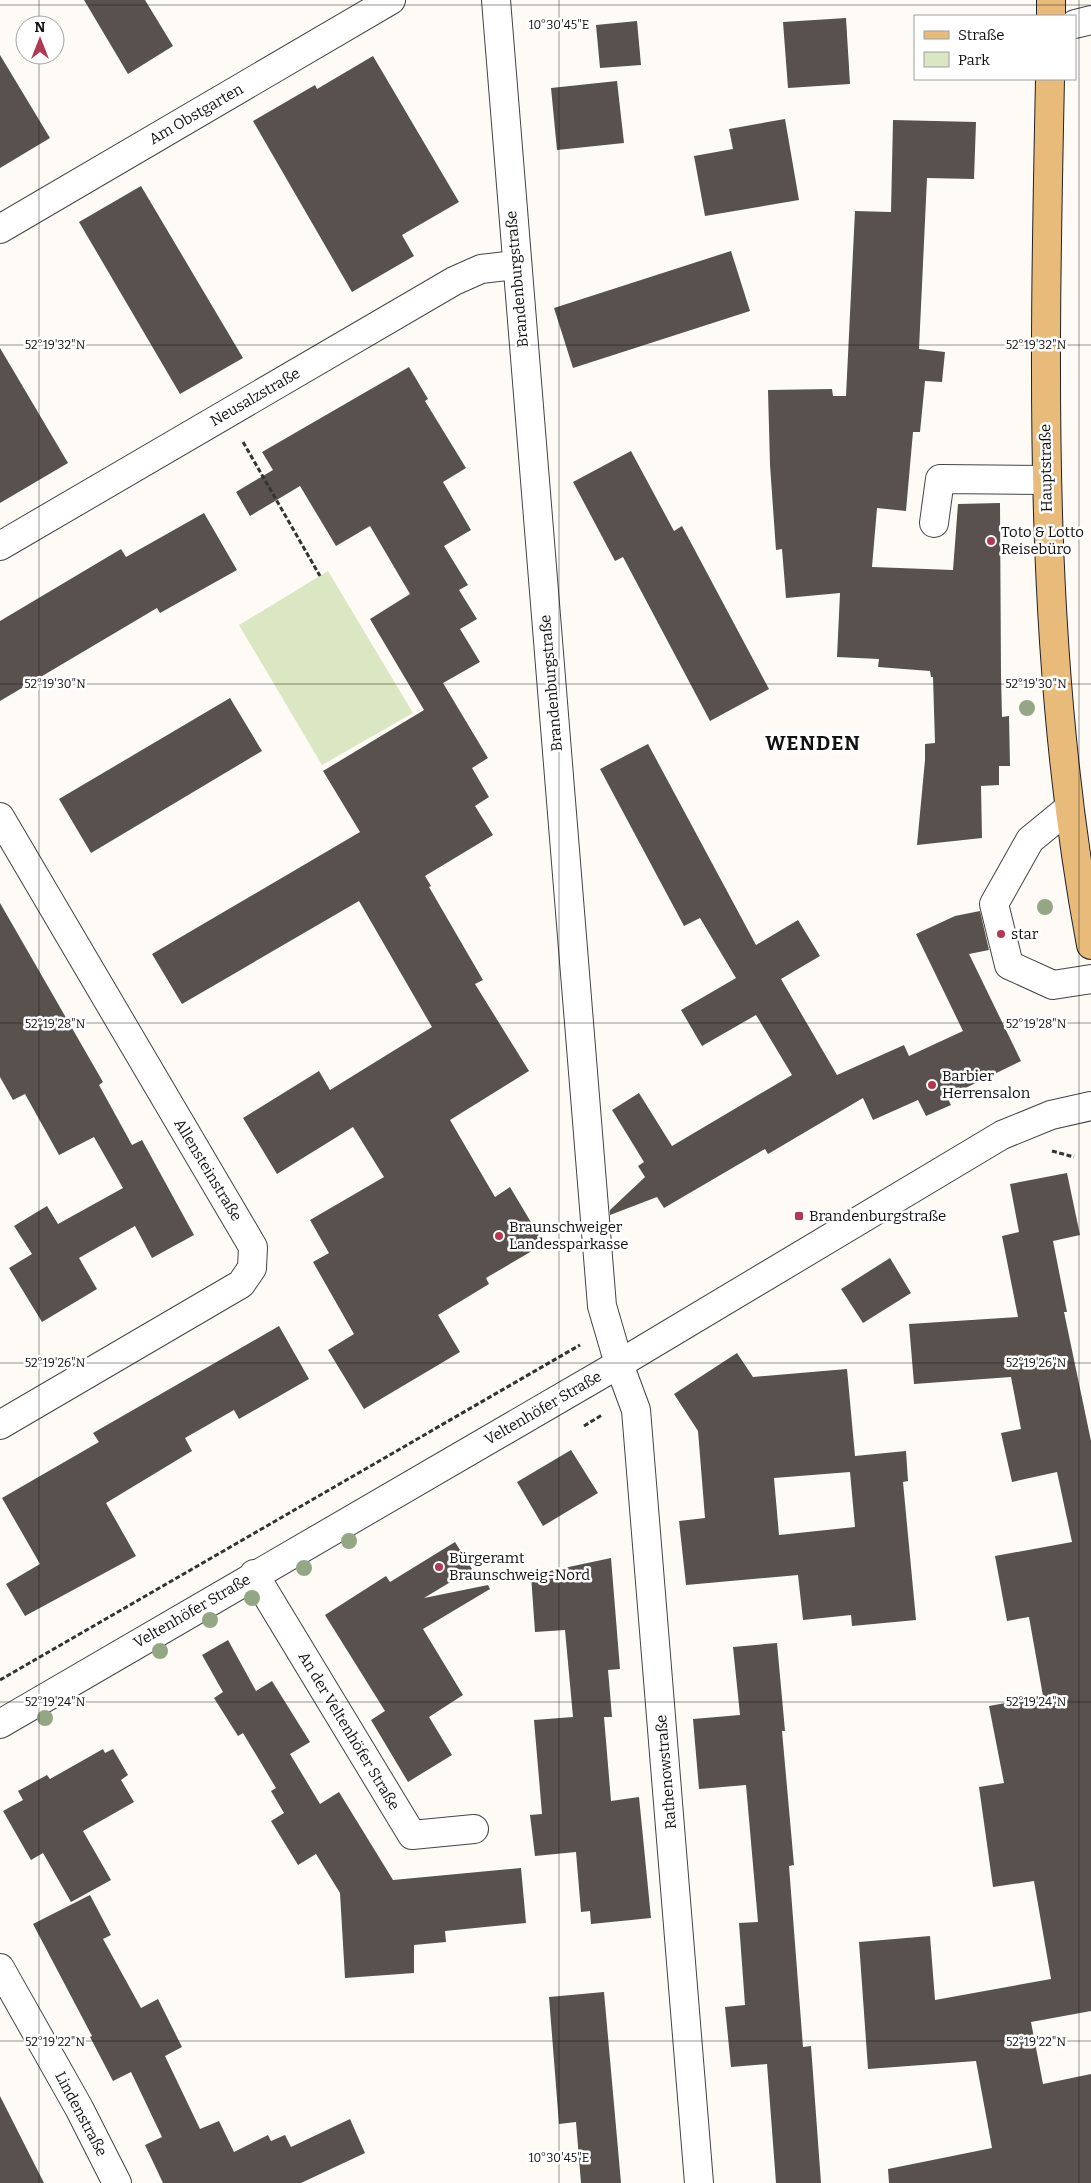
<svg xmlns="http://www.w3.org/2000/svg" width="1091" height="2183" font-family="Bitter,serif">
  <rect width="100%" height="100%" fill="#fefbf6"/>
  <!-- green -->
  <polygon fill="#dbe6c2" points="328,571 413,713 322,765 239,625"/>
  <!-- building -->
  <g fill="#58514e" fill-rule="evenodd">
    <polygon points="84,0 145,0 173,46 128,74"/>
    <polygon points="846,18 850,84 788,88 783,22"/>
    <polygon points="637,21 641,65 600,68 596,25"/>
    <polygon points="0,55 50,138 0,168"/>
    <polygon points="373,56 459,202 402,235 414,256 352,292 253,121 315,85 317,89"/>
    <polygon points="617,81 624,143 557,150 551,88"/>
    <polygon points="785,119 799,200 705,216 694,156 733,149 729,129"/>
    <polygon points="893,120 976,122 974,179 927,178 919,349 945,352 942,382 925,381 920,432 913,432 906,511 877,508 872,567 953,570 958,504 1000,503 1001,675 1002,717 1009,716 1010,766 999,766 999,785 981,786 982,838 917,845 925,760 925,744 935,743 933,677 931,677 930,671 878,667 879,659 837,657 840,593 786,598 782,549 776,550 770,465 768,390 832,389 833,396 846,396 855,211 891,212"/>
    <polygon points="141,186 243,358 180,394 79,222"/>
    <polygon points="731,251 750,311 573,368 554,308"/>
    <polygon points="0,348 68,463 0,503"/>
    <polygon points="409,367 428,399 425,401 466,468 443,482 471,530 444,546 468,585 459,590 477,619 460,629 480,662 443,683 488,758 472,768 489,797 475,806 493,835 425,876 431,886 429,887 483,980 475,984 529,1071 450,1120 495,1197 510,1187 544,1244 486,1278 489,1284 438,1315 460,1352 364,1409 328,1350 354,1334 313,1262 329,1253 310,1220 384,1177 353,1127 277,1174 243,1118 319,1071 330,1090 432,1027 359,901 182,1004 152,954 360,832 323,771 424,710 370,619 410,594 370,526 336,546 300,486 250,516 236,492 273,470 262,452"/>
    <polygon points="631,451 674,531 682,526 769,689 710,721 623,557 615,561 573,482"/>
    <polygon points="204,513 237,570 160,613 157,608 0,701 0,621 121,549 126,557"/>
    <polygon points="230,698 262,751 91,853 59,799"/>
    <polygon points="648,744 756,945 798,920 820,956 781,979 837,1075 904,1045 909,1056 963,1031 916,934 955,916 980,911 989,950 969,954 1021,1061 947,1097 951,1105 926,1116 918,1100 873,1120 863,1098 768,1154 765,1149 664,1208 657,1197 610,1215 610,1210 645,1177 638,1166 644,1162 612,1110 639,1093 672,1146 792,1075 756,1015 702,1046 681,1010 736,978 700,918 684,926 600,769"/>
    <polygon points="0,903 103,1082 99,1085 132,1145 142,1140 194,1235 152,1258 135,1226 79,1258 97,1289 42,1322 9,1268 32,1254 14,1226 47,1206 58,1224 123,1188 94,1137 59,1155 25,1094 13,1100 0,1077"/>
    <polygon points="1067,1173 1080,1235 1053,1241 1067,1312 1064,1312 1091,1441 1091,2011 1031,2022 1043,2084 1091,2074 1091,2183 889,2183 888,2169 992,2148 976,2061 868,2069 859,1942 930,1936 935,2000 1051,1979 1034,1881 993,1887 979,1787 1004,1783 989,1706 1043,1696 1029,1617 1007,1621 995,1556 1072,1542 1057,1472 1012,1482 1001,1433 1021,1429 1011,1377 914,1384 909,1324 1018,1317 1002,1236 1019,1232 1010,1184"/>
    <polygon points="890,1258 911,1293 863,1323 841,1289"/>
    <polygon points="279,1326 309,1379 239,1419 234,1410 185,1438 192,1451 106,1503 136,1556 25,1616 6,1584 40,1564 2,1498 99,1442 93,1433"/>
    <path d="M737,1353l16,24 94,-8 8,87 51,-5 2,30 -5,1 13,138 -64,6 -1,-11 -48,5 -5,-45 -112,10 -7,-64 26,-3 -7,-87 -24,-37zM850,1472l5,55 -76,8 -5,-57z"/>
    <polygon points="571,1450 598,1493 543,1526 517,1482"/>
    <polygon points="455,1542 472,1569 424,1598 488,1585 490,1589 423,1629 463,1695 429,1717 452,1755 408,1782 371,1720 385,1711 325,1615 386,1576 390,1582"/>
    <polygon points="611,1558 620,1669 608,1670 612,1717 604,1717 611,1801 639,1797 651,1918 591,1924 590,1911 581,1912 576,1852 535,1856 530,1815 542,1814 534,1720 573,1717 565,1630 535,1632 531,1575"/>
    <polygon points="228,1640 256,1691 272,1681 310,1742 290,1754 320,1804 339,1792 393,1880 521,1868 526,1923 445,1931 446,1942 414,1945 414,1973 345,1978 340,1893 316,1854 298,1865 271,1821 284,1813 271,1791 276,1788 243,1733 238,1736 214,1698 223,1692 202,1655"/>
    <polygon points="777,1643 785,1731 782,1731 794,1865 789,1866 803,2047 811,2046 821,2183 776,2183 767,2064 731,2067 725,2007 745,2005 739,1923 758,1922 746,1785 699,1789 693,1719 740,1715 733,1647"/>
    <polygon points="103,1749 105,1753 113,1749 128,1775 121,1780 134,1802 83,1831 111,1880 71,1902 43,1853 31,1860 3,1811 23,1800 18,1791 47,1775 50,1779"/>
    <polygon points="90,1895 111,1935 103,1939 141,2008 158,1999 182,2047 165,2056 200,2129 219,2121 234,2152 268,2135 271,2141 285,2135 291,2147 350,2119 365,2153 301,2183 163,2183 145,2145 162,2137 131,2072 113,2081 90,2037 92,2036 33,1924"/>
    <polygon points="604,1992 621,2183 581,2183 576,2122 559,2124 549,1997"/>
    <polygon points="0,2096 44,2183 0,2183"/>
  </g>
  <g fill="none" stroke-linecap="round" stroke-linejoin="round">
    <defs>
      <g id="minor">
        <polyline points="496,0 602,1306 619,1364 636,1410 699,2183"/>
        <polyline points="1075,24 1091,20"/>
        <polyline points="0,229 391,0"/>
        <polyline points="934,523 940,479 1047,480"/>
        <polyline points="0,546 454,281 481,269 516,265"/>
        <polyline points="1069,808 1030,840 994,904 1009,965 1053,985 1091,979"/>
        <polyline points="0,817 253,1247 252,1268 241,1284 0,1425"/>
        <polyline points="254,1574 412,1835 474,1829"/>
        <polyline points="0,1724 619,1364 1002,1135 1051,1115 1091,1106"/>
        <polyline points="0,1968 79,2108 117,2183"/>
      </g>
      <g id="major">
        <polyline points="1051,16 1051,0"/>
        <path d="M1050,79c-6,290 -13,580 41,866"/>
      </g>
    </defs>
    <!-- minor casing -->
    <use href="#minor" stroke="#444" stroke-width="30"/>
    <!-- major casing -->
    <use href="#major" stroke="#222" stroke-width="30"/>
    <!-- path -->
    <g stroke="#333" stroke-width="3" stroke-dasharray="5 2.5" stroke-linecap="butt">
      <polyline points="243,442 320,576"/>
      <polyline points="1052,1151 1074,1157"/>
      <polyline points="584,1426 602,1415"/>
      <polyline points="0,1680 580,1345"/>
    </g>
    <!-- minor -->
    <use href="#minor" stroke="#fff" stroke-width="28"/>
    <!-- major -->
    <use href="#major" stroke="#e8bb7b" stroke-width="28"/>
  </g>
  <!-- trees -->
  <g fill="#94a785">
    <circle cx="1027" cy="708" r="8"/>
    <circle cx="1045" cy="907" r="8"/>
    <circle cx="349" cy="1541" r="8"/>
    <circle cx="304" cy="1568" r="8"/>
    <circle cx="252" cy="1598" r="8"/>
    <circle cx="210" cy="1620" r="8"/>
    <circle cx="160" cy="1651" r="8"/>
    <circle cx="45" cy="1718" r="8"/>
  </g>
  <!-- ticks -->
  <path fill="none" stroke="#111" stroke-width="1" stroke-opacity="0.45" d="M39,0v25M559,0v2183M1079,0v2183M0,5h1091M39,55v2128M0,345h1091M0,684h1091M0,1023h1091M0,1363h1091M0,1702h1091M0,2041h1091"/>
  <!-- markers -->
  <g fill="#b23853" stroke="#fff" stroke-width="2">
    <circle cx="991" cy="541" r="5"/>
    <circle cx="1001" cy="934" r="5"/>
    <circle cx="932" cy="1085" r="5"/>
    <rect x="794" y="1211" width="10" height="10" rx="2.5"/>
    <circle cx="499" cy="1236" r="5"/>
    <circle cx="439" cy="1567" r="5"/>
  </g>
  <g text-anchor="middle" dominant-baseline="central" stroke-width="5" stroke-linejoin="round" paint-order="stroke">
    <!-- street labels -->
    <g font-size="15" fill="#111" stroke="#fff">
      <text transform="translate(196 114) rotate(-30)">Am Obstgarten</text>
      <text transform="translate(517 279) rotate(-95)">Brandenburgstraße</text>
      <text transform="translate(255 397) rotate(-30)">Neusalzstraße</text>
      <text transform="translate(1046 468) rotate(-91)">Hauptstraße</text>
      <text transform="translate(551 683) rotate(-95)">Brandenburgstraße</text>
      <text transform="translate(208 1170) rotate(59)">Allensteinstraße</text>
      <text transform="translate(543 1408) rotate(-30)">Veltenhöfer Straße</text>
      <text transform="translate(192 1611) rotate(-30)">Veltenhöfer Straße</text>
      <text transform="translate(349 1731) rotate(59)">An der Veltenhöfer Straße</text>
      <text transform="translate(666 1772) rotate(-95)">Rathenowstraße</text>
      <text transform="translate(81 2114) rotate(62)">Lindenstraße</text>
    </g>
    <!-- poi labels -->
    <g font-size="15" fill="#111" stroke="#fff" text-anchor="start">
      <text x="1001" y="532">Toto &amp; Lotto<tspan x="1001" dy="17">Reisebüro</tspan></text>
      <text x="1011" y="934">star</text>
      <text x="942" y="1076">Barbier<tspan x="942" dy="17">Herrensalon</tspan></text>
      <text x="809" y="1216">Brandenburgstraße</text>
      <text x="509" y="1227">Braunschweiger<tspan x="509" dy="17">Landessparkasse</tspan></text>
      <text x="449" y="1558">Bürgeramt<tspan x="449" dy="17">Braunschweig-Nord</tspan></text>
    </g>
    <!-- district labels -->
    <g font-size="20" font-weight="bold" letter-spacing="1" fill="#111" stroke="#fff">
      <text x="813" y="743">WENDEN</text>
    </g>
  </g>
  <g font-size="12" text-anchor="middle" fill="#111" stroke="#fff" stroke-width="5" stroke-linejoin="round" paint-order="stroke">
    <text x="559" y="29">10°30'45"E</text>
    <text x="55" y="349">52°19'32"N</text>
    <text x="1036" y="349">52°19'32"N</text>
    <text x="55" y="688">52°19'30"N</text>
    <text x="1036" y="688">52°19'30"N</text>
    <text x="55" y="1028">52°19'28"N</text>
    <text x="1036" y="1028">52°19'28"N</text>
    <text x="55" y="1367">52°19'26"N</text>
    <text x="1036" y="1367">52°19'26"N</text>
    <text x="55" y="1706">52°19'24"N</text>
    <text x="1036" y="1706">52°19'24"N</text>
    <text x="55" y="2046">52°19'22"N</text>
    <text x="1036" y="2046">52°19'22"N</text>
    <text x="559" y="2162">10°30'45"E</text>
  </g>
  <!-- legend -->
  <rect x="914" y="15" width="162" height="65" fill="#ffffff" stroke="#a0a0a0"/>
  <rect x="924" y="31" width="25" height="8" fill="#e8bb7b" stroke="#a0a0a0"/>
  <text x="958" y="40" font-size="15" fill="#111111">Straße</text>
  <rect x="924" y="52" width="25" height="15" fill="#dbe6c2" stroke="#a0a0a0"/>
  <text x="958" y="65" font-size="15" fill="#111111">Park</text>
  <!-- north arrow -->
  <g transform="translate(40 40)"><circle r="24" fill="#ffffff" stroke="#a0a0a0"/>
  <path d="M0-4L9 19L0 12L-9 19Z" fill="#b23853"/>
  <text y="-8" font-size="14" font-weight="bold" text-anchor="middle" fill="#111111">N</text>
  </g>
</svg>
